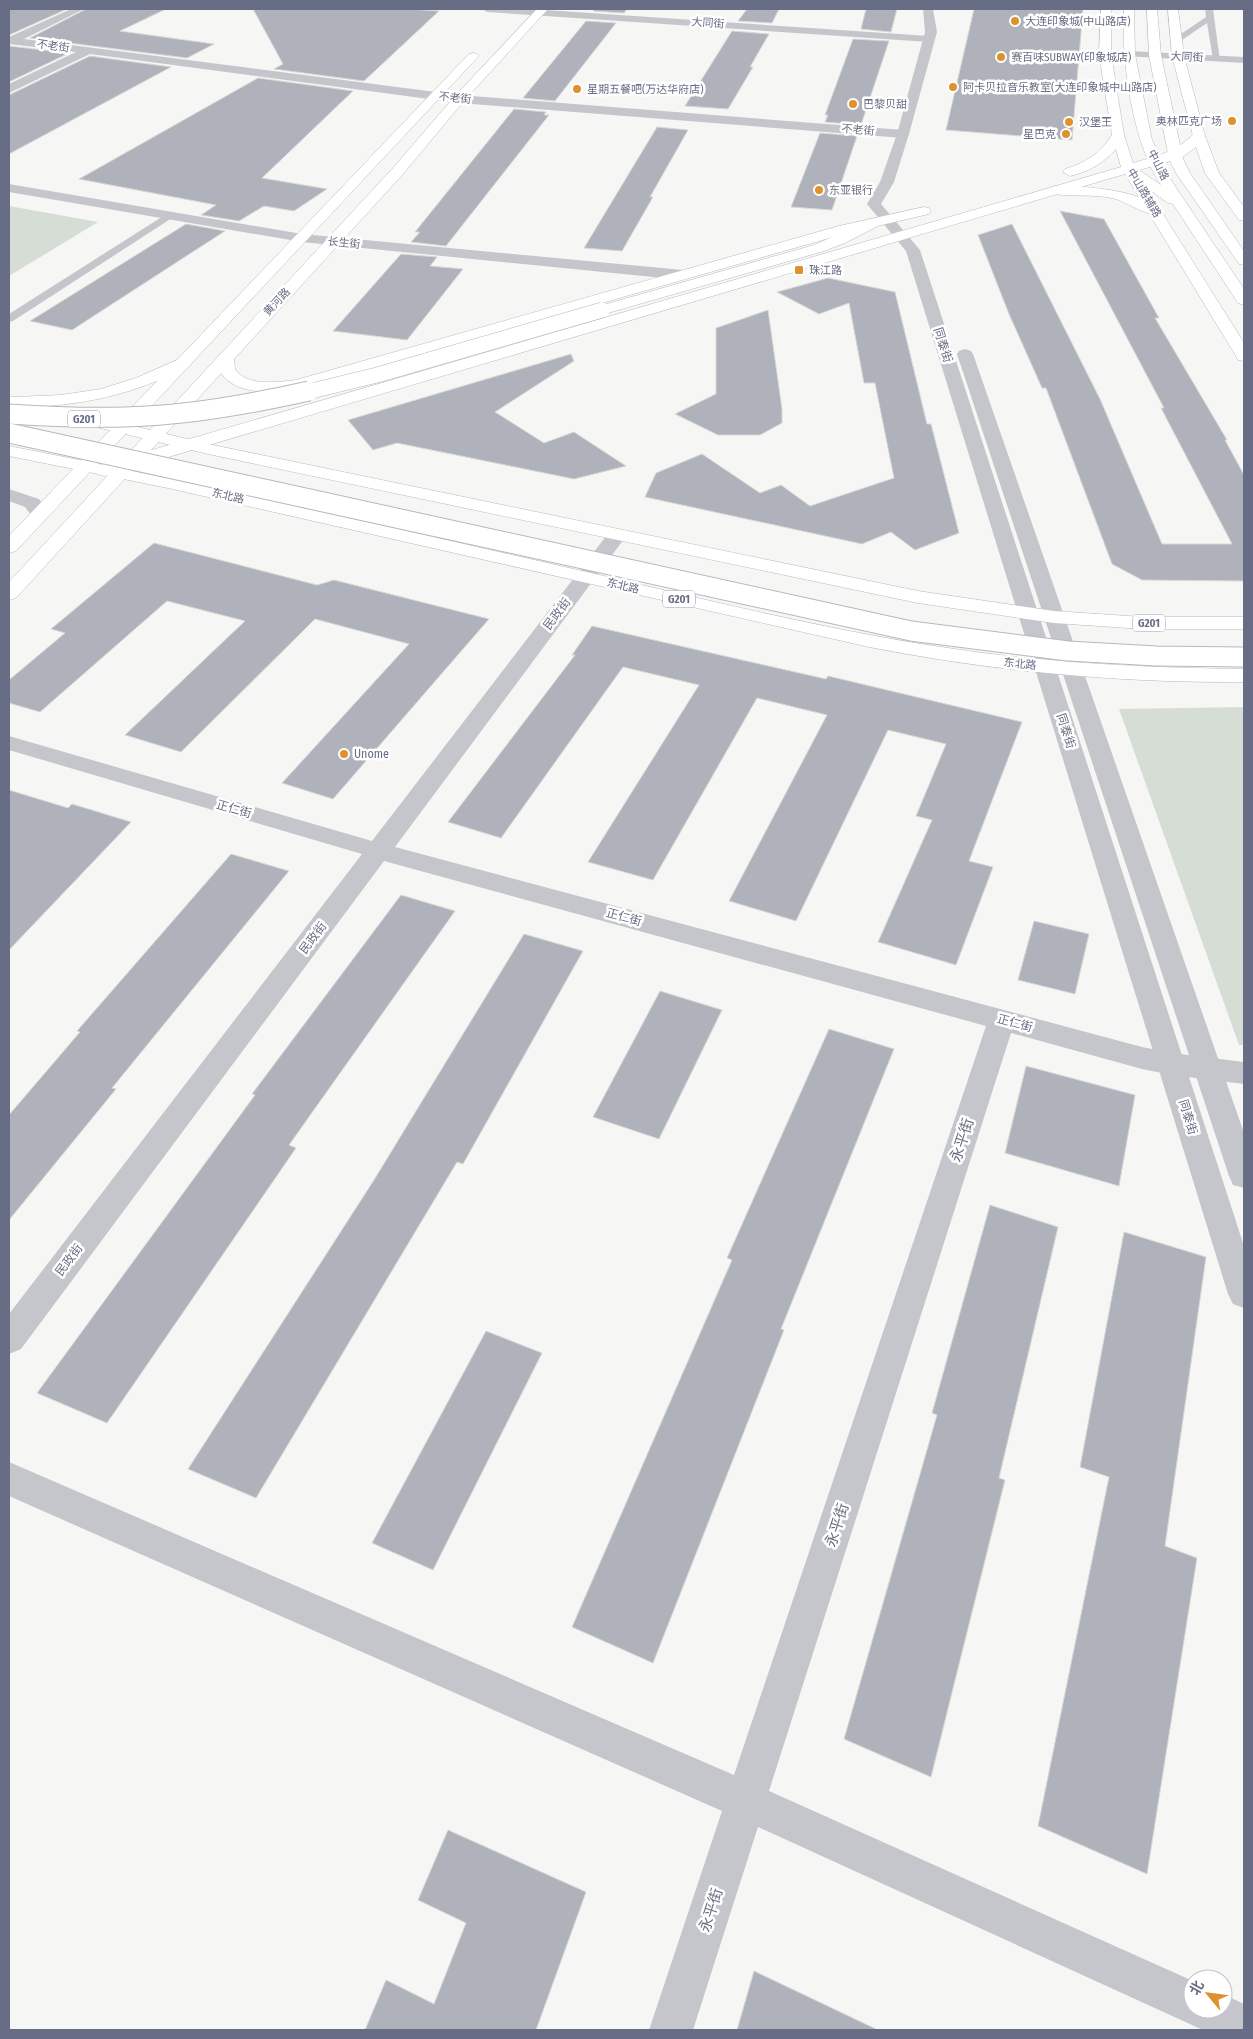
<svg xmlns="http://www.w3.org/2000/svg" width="1253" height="2039" font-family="'Fira Sans Condensed','Noto Sans SC',sans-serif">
  <rect width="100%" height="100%" fill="#f6f7f4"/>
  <!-- green -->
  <g fill="#d6ddd5">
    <polygon points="9,206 98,222 9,276"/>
    <polygon points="1244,707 1244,1045 1239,1045 1119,709"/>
  </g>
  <!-- building -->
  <g fill="#b0b2bb" stroke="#d8d8d6">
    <polygon points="9,9 67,9 9,35"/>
    <polygon points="86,9 166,9 120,31 214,44 187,58 30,38"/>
    <polygon points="253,9 408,9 439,11 364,81 274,69 283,64"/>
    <polygon points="595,9 627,9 624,13 593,11"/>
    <polygon points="747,9 779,9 772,23 738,21"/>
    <polygon points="866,9 897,9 891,32 861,29"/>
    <polygon points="974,9 1083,9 1072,140 946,130"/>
    <polygon points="586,21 616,23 555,101 523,98"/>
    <polygon points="732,31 769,34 750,67 753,67 728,109 685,106"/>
    <polygon points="853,39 889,41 861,125 825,122 828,115 825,115"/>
    <polygon points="9,46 69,53 9,82"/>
    <polygon points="90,56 171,67 9,154 9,95"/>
    <polygon points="258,78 353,91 262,178 327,189 294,211 264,206 239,221 201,215 216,205 79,179"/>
    <polygon points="514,109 546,112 544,115 549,115 446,246 411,242 420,232 415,232"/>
    <polygon points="657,127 688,130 650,197 653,197 622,251 584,248"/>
    <polygon points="820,133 857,136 832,210 791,207"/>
    <polygon points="1060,211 1104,219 1159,318 1155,318 1227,440 1225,440 1244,475 1244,581 1142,580 1112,564 1046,388 1042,388 1009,314 978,235 1012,224 1100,399 1162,544 1232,544 1161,408 1164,408"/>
    <polygon points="186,224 225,231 72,330 30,321"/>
    <polygon points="401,254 437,257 430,266 463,269 407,340 333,331"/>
    <polygon points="828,278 895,292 927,424 931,424 959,533 915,550 891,532 862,544 645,497 656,473 702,454 760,493 781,485 810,506 894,478 875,383 864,383 849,303 819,314 777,292"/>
    <polygon points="768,310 782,409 782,423 760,435 718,435 675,414 716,394 716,328"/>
    <polygon points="571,354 574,361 495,412 544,443 574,432 626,466 574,479 397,443 373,450 348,420"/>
    <polygon points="154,543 317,585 334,580 489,619 333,799 282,783 409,644 315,619 181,752 125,735 245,621 167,601 40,712 9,703 9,680 65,633 51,629"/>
    <polygon points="592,626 826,679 828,676 1022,722 969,861 993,867 956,965 878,942 932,820 916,816 946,744 888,730 796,921 729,901 827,715 757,698 653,880 588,862 699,685 623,667 501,838 448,822 575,655 572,655"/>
    <polygon points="9,790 68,808 72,804 131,822 9,950"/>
    <polygon points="231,854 289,871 112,1088 116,1089 9,1220 9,1115 80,1032 77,1031"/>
    <polygon points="401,895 455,911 289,1145 296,1148 107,1423 37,1393 255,1095 252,1094"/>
    <polygon points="1034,921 1089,934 1075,994 1018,980"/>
    <polygon points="524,934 583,951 463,1164 457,1162 256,1498 188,1469 374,1180"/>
    <polygon points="660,991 722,1010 659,1139 593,1117"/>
    <polygon points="829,1029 894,1049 781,1329 784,1330 653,1663 572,1627 732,1260 727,1258"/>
    <polygon points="1026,1066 1135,1095 1119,1186 1005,1153"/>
    <polygon points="990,1205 1058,1227 999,1478 1005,1480 931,1777 844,1739 937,1415 932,1413"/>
    <polygon points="1124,1232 1206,1257 1165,1546 1197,1558 1147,1874 1038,1826 1109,1477 1080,1467"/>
    <polygon points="486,1331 542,1353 433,1570 372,1543"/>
    <polygon points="448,1830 586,1892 536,2030 365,2030 386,1980 434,2004 466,1923 418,1900"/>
    <polygon points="754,1971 878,2030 737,2030"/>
  </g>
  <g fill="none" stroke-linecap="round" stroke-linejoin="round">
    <defs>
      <g id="secondary">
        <path d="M1101,9h10v45l13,81 9,28c24,-7 44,-11 61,-30h10l15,40 25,34v14l-5,-1 -34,-47 -9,-26 -15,11 -45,13 108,172v18l-6,-1 -2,-4 -111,-182 -1014,300 -7,2 -7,-2 -2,-4 2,-4 1024,-299 -5,-18c-12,14 -28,23 -46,27l-7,-4 2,-3c20,-6 36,-16 47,-34l-13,-81z"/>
        <path d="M924,207l5,1 2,3 -2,3 -82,19 -550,157c-25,2 -60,6 -76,-17 -4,-6 -5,-13 -1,-19h12l2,4 1,11c12,18 43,13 61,11l543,-154z"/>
        <path d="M184,357l6,1 2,4 -2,4c-58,29 -110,41 -175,41l-6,-2v-7l6,-1 46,-2 40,-6 35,-11z"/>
      </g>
      <g id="primary">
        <polygon points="537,9 548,9 463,102 403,174 16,598 9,600 9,582 393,168 455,96"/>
        <path d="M1124,9h10l1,45 17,86 19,40 73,109v16l-6,-2 -65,-99 -5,-1 -47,-34 2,-3h10l28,19c-29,-43 -40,-126 -37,-176z"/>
        <polygon points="1147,9 1157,9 1161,55 1183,159 1190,173 1244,251 1244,265 1239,264 1176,173 1169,159 1149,55"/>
        <polygon points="1168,9 1178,9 1184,56 1205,136 1204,139 1199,140 1193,136 1172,56"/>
        <polygon points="473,53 477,54 479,56 477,58 16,551 9,553 9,536 469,54"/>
        <path d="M1055,186c26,0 89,3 106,25l-2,3c-11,3 -31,-11 -43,-15 -22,-6 -45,-1 -66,-6l-2,-3z"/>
      </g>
      <g id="trunk">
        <polygon points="873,219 878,220 880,223 878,226 845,243 824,251 608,313 596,313 594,310 596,307 814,245"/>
        <polygon points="9,396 208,444 918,591 1054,611 1143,617 1244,617 1244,629 1143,629 1054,623 918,603 208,454 9,406"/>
        <path d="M9,446c186,36 371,79 556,121 127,29 254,62 383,81 98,15 197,20 296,21v13c-126,1 -252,-11 -375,-35l-701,-159 -159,-32z"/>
      </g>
    </defs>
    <!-- secondary casing -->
    <use href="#secondary" stroke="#b7b9c0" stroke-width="1"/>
    <!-- primary casing -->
    <use href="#primary" stroke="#b8b9bf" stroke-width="1"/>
    <!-- trunk casing -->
    <use href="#trunk" stroke="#b7b8bd" stroke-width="1"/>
    <!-- service -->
    <g fill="#c5c6cb" fill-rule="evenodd">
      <polygon points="1205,9 1213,9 1220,61 1213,59 1207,23 1179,42 1172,40 1206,17"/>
      <polygon points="168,213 173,216 172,218 13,321 9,322 9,314"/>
    </g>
    <!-- minor -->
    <g fill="#c5c6cb" fill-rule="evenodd">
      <polygon points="71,9 84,9 24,39 459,95 903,130 909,134 903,138 459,103 90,54 9,93 9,84 76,52 9,44 9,37"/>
      <polygon points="482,9 531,9 929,36 935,39 929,42 487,12"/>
      <polygon points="1129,51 1244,57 1244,63 1125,56 1123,54"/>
      <polygon points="9,184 302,234 683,270 688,272 691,275 688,278 683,280 302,242 9,192"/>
      <polygon points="9,489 39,499 50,514 47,518 40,520 33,518 25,507 9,501"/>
      <polygon points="617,529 624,531 627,535 624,539 395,847 1142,1047 1172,1053 1244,1062 1244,1084 1172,1075 1142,1069 1011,1033 769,1791 1193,1981 1193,2009 1223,2009 1223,1994 1244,2004 1244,2030 1203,2030 758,1827 693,2030 649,2030 722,1811 9,1496 9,1462 734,1775 986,1026 384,861 21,1349 9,1354 9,1314 362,854 9,750 9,736 372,841 610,531"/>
    </g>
    <!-- tertiary -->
    <g fill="#c5c6cb" fill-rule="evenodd">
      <polygon points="923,9 933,9 937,32 909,134 894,182 881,204 920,250 1244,1246 1244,1308 1233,1304 1228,1294 906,251 867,204 880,182 897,134 925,32"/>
      <polygon points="965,349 971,351 973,354 1244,1133 1244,1188 1233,1185 1229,1176 957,354 959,351"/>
    </g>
    <!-- secondary -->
    <use href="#secondary" fill="#fff" fill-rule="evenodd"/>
    <!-- primary -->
    <use href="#primary" fill="#fff" fill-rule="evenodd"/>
    <!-- trunk -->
    <use href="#trunk" fill="#fff" fill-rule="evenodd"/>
    <defs>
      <polyline id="trunk-bridge-far1" points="303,393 377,375 602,310"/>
      <g id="trunk-bridge">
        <path d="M9,414c46,3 92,5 138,2 54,-3 108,-13 162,-25"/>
        <polyline points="9,433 911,631 1068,651 1156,656 1244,657"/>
      </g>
    </defs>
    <!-- trunk-bridge-far1 casing -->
    <use href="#trunk-bridge-far1" stroke="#b7b8bd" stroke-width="16" stroke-linecap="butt"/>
    <!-- trunk-bridge casing -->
    <use href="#trunk-bridge" stroke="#b7b8bd" stroke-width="21" stroke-linecap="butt"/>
    <!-- trunk-bridge-far1 -->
    <use href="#trunk-bridge-far1" stroke="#fff" stroke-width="15"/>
    <!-- trunk-bridge -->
    <use href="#trunk-bridge" stroke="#fff" stroke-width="19"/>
  </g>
  <!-- markers -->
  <g fill="#dd922e" stroke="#fff" stroke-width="2">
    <circle cx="1015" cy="21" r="5"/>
    <circle cx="1001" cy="57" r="5"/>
    <circle cx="953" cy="87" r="5"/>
    <circle cx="577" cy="89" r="5"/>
    <circle cx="853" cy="104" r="5"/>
    <circle cx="1232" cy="121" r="5"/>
    <circle cx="1069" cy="122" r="5"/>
    <circle cx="1066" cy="134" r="5"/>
    <circle cx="819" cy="190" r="5"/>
    <rect x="794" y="265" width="10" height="10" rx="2.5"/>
    <circle cx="344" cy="754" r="5"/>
  </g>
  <g text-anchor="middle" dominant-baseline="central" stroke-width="5" stroke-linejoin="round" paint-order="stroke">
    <!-- far-poi labels -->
    <g font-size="11" fill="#676d84" stroke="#fff" text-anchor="start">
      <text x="1025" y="21">大连印象城(中山路店)</text>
      <text x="1011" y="57">赛百味SUBWAY(印象城店)</text>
      <text x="963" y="87">阿卡贝拉音乐教室(大连印象城中山路店)</text>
      <text x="587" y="89">星期五餐吧(万达华府店)</text>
      <text x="863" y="104">巴黎贝甜</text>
      <text x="1222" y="121" text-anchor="end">奥林匹克广场</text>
      <text x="1079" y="122">汉堡王</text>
      <text x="1056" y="134" text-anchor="end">星巴克</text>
      <text x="829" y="190">东亚银行</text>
      <text x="809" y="270">珠江路</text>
    </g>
    <!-- far-street labels -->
    <g font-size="11" fill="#676d84" stroke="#fff">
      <text transform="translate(708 23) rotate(4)">大同街</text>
      <text transform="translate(53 46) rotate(8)">不老街</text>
      <text transform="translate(1187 57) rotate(3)">大同街</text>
      <text transform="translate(455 98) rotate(6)">不老街</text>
      <text transform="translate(858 130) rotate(5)">不老街</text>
      <text transform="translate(1158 165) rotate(63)">中山路</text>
      <text transform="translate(1144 193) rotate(59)">中山路辅路</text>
      <text transform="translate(344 243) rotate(6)">长生街</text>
      <text transform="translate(277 302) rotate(-47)">黄河路</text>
      <text transform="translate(228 496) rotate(13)">东北路</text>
      <text transform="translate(623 586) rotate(13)">东北路</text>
      <text transform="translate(1020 664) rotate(6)">东北路</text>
    </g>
    <!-- shield labels -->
    <g fill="#fff" stroke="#9599a9" stroke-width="1">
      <rect x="68" y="410.5" width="32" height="17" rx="4"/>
      <rect x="663" y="590.5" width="32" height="17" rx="4"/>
      <rect x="1133" y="614.5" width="32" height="17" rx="4"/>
    </g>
    <g font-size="11" font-weight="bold" fill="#676d84">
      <text x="84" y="419">G201</text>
      <text x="679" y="599">G201</text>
      <text x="1149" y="623">G201</text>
    </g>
    <!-- street labels -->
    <g font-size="12" fill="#676d84" stroke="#fff">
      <text transform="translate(943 345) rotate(72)">同泰街</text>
      <text transform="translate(557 614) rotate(-53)">民政街</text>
      <text transform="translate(1066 731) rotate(72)">同泰街</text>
      <text transform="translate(234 809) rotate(16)">正仁街</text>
      <text transform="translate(624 917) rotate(15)">正仁街</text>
      <text transform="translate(313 938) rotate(-53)">民政街</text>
      <text transform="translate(1015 1023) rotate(15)">正仁街</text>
      <text transform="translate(1188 1117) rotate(73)">同泰街</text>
      <text transform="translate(69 1260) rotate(-53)">民政街</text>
    </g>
    <!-- poi labels -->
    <g font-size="12" fill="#676d84" stroke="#fff" text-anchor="start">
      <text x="354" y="754">Unome</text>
    </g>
    <!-- near-street labels -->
    <g font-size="15" fill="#676d84" stroke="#fff">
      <text transform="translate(962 1140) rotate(-72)">永平街</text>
      <text transform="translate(837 1525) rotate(-72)">永平街</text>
      <text transform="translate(711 1910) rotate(-72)">永平街</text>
    </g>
  </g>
  <!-- border -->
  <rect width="1253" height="2039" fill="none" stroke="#676d84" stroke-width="20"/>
  <!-- north arrow -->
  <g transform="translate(1208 1994) rotate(299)"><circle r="24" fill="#ffffff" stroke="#c2c5ce"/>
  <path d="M0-4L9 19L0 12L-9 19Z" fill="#dd922e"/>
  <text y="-8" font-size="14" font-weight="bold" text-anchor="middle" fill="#676d84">北</text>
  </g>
</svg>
